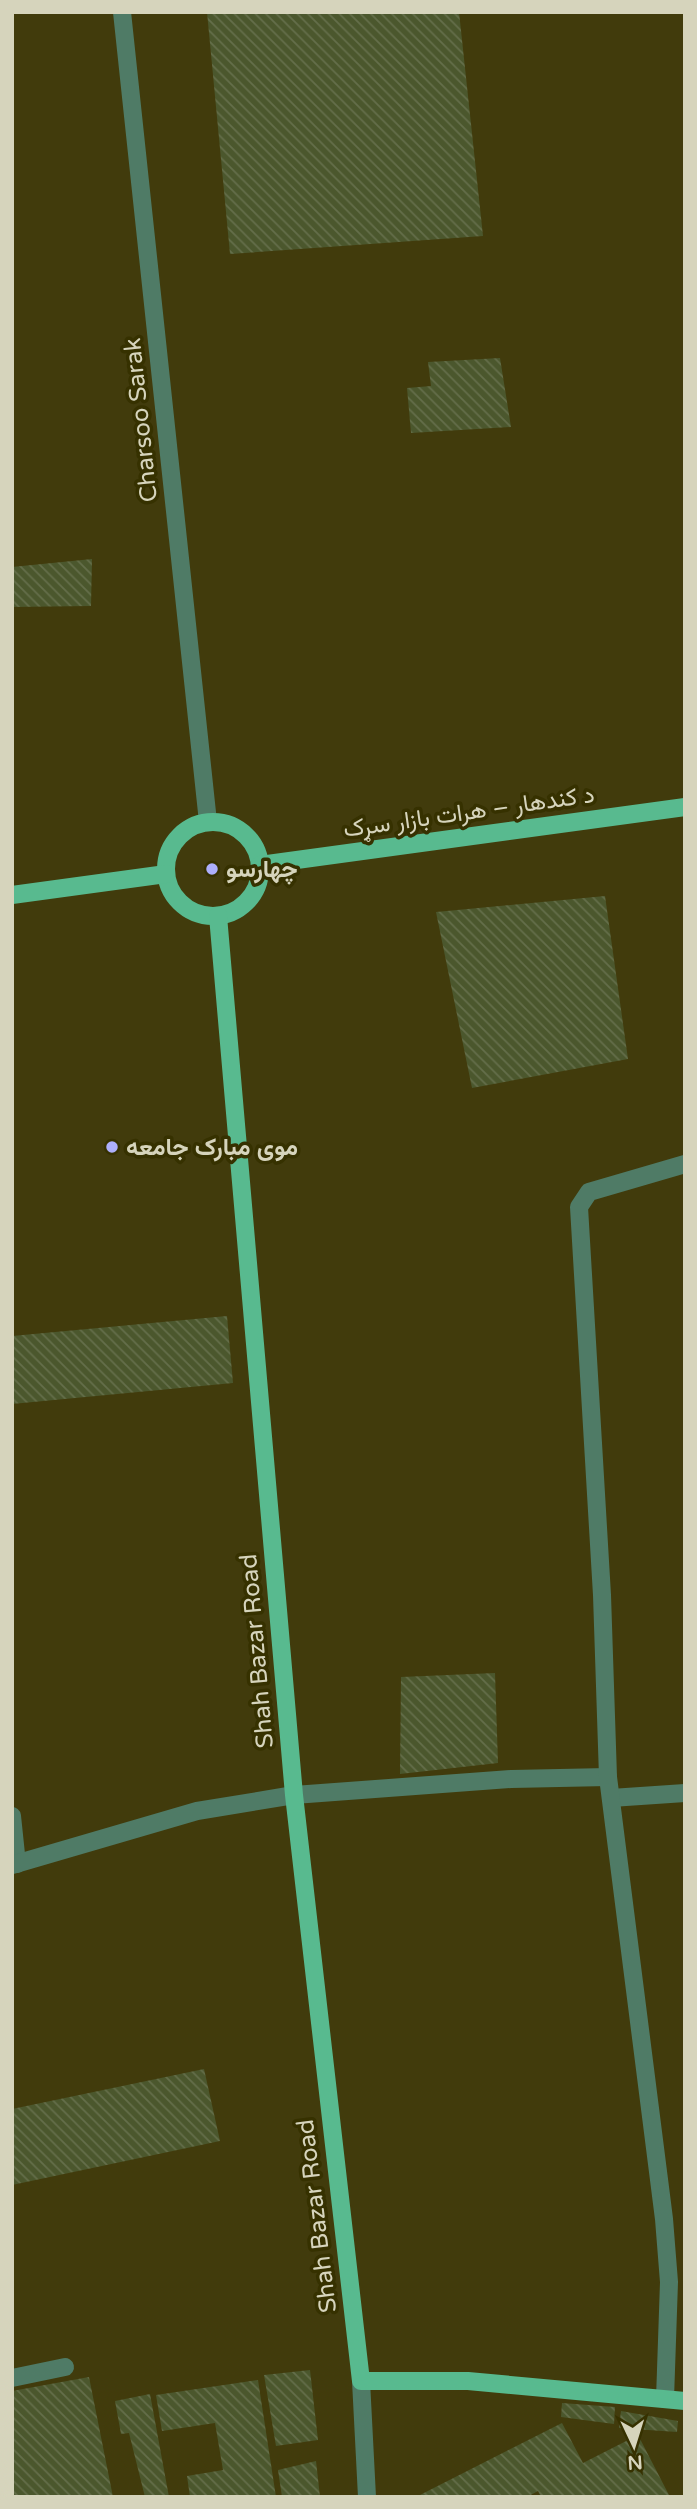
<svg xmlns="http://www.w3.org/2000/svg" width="697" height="2509" font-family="'Varela Round',Vazirmatn,sans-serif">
  <defs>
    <pattern id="building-back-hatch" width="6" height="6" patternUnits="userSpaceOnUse" patternTransform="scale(1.75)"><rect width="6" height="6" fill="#4b572d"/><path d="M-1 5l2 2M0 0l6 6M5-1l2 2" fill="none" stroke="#646e4a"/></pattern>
  </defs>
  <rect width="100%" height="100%" fill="#413b0c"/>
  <!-- building -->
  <g fill="url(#building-back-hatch)">
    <polygon points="207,12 459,12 483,236 230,254"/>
    <polygon points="500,358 511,427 411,433 407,388 431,386 428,362"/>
    <polygon points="92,559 91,606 12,607 12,567"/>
    <polygon points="605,896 628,1059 472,1088 436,912"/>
    <polygon points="227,1316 233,1383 12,1404 12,1336"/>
    <polygon points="495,1673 498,1763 400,1774 401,1677"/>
    <polygon points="204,2069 220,2141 12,2185 12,2109"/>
    <polygon points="310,2370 318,2440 276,2446 264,2375"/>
    <polygon points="89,2377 113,2497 12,2497 12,2391"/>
    <polygon points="258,2380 276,2497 190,2497 187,2476 223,2470 215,2423 162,2431 156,2395"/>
    <polygon points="150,2394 169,2497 145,2497 129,2433 121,2434 115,2401"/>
    <polygon points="562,2403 615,2407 614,2424 561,2417"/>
    <polygon points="621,2411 678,2421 677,2432 619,2428"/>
    <polygon points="562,2423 583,2463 638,2435 670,2497 541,2497 538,2491 527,2497 416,2497"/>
    <polygon points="316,2461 320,2497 282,2497 278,2470"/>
  </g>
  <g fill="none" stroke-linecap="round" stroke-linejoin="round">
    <!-- minor -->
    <g stroke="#4f7b66" stroke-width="18">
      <polyline points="122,12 208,822"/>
      <polyline points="611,1798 685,1793"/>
      <polyline points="12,1816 17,1864"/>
      <polyline points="12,1865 197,1811 294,1795 511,1779 608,1777"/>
      <polyline points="12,2378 65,2367"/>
      <polyline points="361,2381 367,2497"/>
      <polyline points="665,2399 669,2282 664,2219 608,1777 602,1595 579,1207 589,1192 685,1164"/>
    </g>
    <!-- major -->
    <g stroke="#58ba8f" stroke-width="18">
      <circle cx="213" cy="869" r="47"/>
      <polyline points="260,865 685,807"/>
      <polyline points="12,895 166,874"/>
      <polyline points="218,916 294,1795 361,2381 468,2381 685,2401"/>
    </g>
  </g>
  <!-- markers -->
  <g fill="#adaffb" stroke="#363100" stroke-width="2.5">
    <circle cx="212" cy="869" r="7"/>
    <circle cx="112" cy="1147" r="7"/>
  </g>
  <g text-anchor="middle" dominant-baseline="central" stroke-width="7" stroke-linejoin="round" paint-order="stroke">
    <!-- street labels -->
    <g font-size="24" fill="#d6d4bc" stroke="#363100">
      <text transform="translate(141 420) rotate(-96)">Charsoo Sarak</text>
      <text transform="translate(469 812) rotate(-8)">د کندهار – هرات بازار سړک</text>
      <text transform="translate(257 1651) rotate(-95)">Shah Bazar Road</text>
      <text transform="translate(317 2216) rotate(-97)">Shah Bazar Road</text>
    </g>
    <!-- poi labels -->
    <g font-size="24" font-weight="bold" fill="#d6d4bc" stroke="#363100" text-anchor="start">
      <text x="226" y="869">چهارسو</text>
      <text x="126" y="1147">موی مبارک جامعه</text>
    </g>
  </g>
  <!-- border -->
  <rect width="697" height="2509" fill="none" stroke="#d6d4bc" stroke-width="28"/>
  <!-- north arrow -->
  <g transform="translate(634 2446) rotate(176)" stroke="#363100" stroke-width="5" paint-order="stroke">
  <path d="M0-5L12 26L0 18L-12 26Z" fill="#d6d4bc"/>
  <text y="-10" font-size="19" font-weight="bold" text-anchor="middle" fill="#d6d4bc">N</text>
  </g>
</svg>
